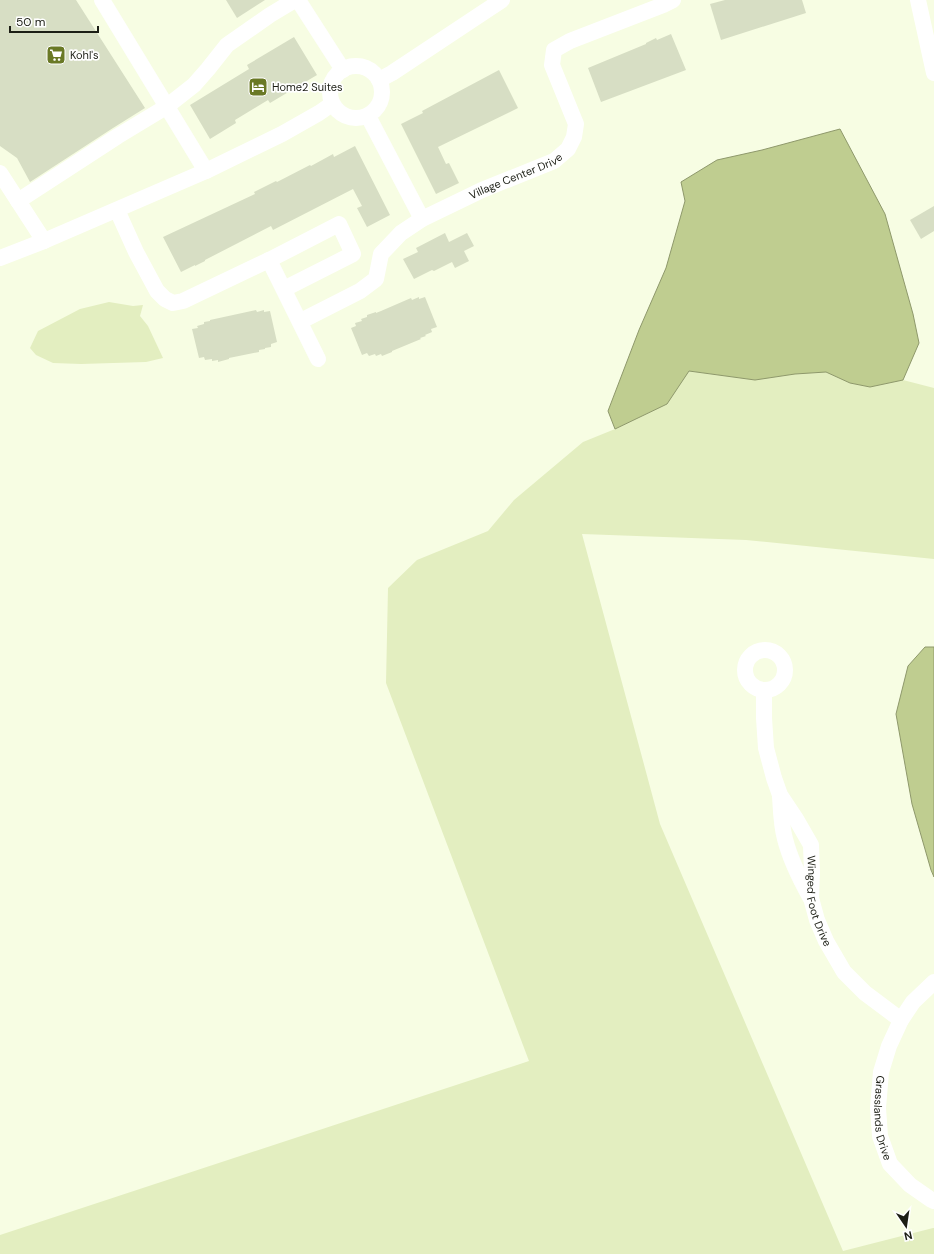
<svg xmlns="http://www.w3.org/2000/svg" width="934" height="1254" font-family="'DM Sans',sans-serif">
  <rect width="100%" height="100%" fill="#f7fde3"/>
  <!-- green -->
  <g fill="#e3eec0">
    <polygon points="109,302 133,306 143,305 140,316 148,326 163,358 146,362 81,364 53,363 36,355 30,348 38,331 80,309"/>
    <polygon points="689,371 755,380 795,374 826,372 850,383 870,387 903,380 934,388 934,559 746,540 582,534 660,824 843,1251 933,1228 934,1228 934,1254 0,1254 0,1235 529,1061 386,683 388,588 417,560 488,531 514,500 583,442 615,429 667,404"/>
  </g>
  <!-- water -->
  <g fill="#bfcd90" stroke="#8e986b">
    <polygon points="840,129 885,214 913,314 919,343 903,380 870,387 850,383 826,372 795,374 755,380 689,371 667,404 615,429 608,411 639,330 666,268 685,201 681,182 717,160 762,150"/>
    <polygon points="925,647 934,647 934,877 931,870 912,804 896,714 908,666"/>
  </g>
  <!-- building -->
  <g fill="#d7dec4">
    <polygon points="0,0 76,0 145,108 113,128 30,182 17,158 0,146"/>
    <polygon points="226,0 265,0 237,18"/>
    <polygon points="725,0 802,0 806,13 721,40 710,4"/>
    <polygon points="671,34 686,70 601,102 588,68 646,44 646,43 656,38 657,40"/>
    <polygon points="294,37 317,75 270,103 268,100 235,120 236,123 210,139 190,105 249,69 247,65"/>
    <polygon points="499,70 518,108 438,147 446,164 449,163 459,183 436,194 401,124 423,113 422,111"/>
    <polygon points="355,146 390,215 367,227 357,208 362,206 353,189 273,230 271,226 205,260 205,261 195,266 195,265 181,272 163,237 255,194 254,192 276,181 277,182 310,165 311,166 333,154 334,157"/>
    <polygon points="934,206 934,231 921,239 910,220"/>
    <polygon points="445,233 449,242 467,233 474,246 464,251 469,261 455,268 452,262 434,271 432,270 414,279 403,259 418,252 416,248"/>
    <polygon points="419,297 419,299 425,297 437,327 431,329 432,332 425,335 426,336 420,338 421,339 392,351 392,352 382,356 381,354 376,356 375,354 369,356 367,353 362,355 351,328 356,326 355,323 362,321 361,319 367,317 367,315 376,312 376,313 381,311 411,298 412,300"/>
    <polygon points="256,310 257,312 264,310 264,312 270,311 277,342 271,344 271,347 265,348 265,349 259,350 259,352 229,358 229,359 218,362 218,360 212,361 212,359 205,360 204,357 199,358 192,329 198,328 197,326 204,324 204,322 210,321 210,320"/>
  </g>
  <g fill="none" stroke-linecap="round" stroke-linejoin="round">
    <!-- minor -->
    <g stroke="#fff" stroke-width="16">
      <polyline points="102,0 206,171"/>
      <polyline points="298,0 343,70"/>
      <polyline points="918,0 934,73"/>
      <circle cx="356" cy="92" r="26"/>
      <polyline points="379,80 392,73 502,0"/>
      <polyline points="368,116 422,219"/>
      <polyline points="0,173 44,241"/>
      <polyline points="18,201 118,136 166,107 194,85 208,69 227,45 270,15 295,0"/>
      <polyline points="117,210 136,252 157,291 165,299 173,303 183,301 269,260 339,224 353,254 284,289"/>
      <polyline points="0,258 44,241 206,171 282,134 319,113 332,104"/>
      <polyline points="269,260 318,359"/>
      <path id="s1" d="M301,321l59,-30 16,-12 5,-25 20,-21 21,-14 60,-29 72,-29 14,-12 6,-12 2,-13 -24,-59 2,-15 16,-9 93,-36 10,-5"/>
      <circle cx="765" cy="670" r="20"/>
      <path id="s2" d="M764,690v28l2,30 8,30 6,17 16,24 15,26 1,27 -1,26 6,22 9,21 18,31 21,21 36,27"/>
      <path d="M780,796c1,14 1,29 5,43 5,20 15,40 25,58"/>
      <path id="s3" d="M934,982l-21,20 -12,18 -12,26 -8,26 -3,36 2,28 10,28 20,21 20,14 4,2"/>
    </g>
  </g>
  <!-- icons -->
  <defs>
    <symbol id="supermarket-square" viewBox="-11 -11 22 22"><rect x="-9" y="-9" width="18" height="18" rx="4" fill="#6a7926" stroke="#fff"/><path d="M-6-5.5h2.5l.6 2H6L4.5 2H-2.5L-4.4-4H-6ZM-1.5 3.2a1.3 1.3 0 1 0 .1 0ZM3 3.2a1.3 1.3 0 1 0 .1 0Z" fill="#fff"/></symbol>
    <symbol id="hotel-square" viewBox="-11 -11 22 22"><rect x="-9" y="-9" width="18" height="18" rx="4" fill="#6a7926" stroke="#fff"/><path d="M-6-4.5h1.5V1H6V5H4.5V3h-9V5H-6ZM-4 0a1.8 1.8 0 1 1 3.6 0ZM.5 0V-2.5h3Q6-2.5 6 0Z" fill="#fff"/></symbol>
  </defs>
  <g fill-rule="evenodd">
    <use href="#supermarket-square" x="45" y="44" width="22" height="22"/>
    <use href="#hotel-square" x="247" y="76" width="22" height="22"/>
  </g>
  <g text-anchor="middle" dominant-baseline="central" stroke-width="3.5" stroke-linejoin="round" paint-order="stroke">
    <!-- poi labels -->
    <g font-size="11" fill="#1c1e15" stroke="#fff" text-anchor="start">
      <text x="70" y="55">Kohl's</text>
      <text x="272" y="87">Home2 Suites</text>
    </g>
    <!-- street labels -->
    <g font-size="11" fill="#1c1e15" stroke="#fff">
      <text stroke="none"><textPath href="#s1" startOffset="269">Village Center Drive</textPath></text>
      <text stroke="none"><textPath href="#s2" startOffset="223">Winged Foot Drive</textPath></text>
      <text stroke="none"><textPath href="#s3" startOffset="153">Grasslands Drive</textPath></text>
    </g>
  </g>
  <!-- north arrow -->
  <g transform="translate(906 1226) rotate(167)" stroke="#ffffff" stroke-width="3" paint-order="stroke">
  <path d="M0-3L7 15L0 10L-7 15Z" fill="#1c1e15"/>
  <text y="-6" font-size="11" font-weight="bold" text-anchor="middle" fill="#1c1e15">N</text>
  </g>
  <!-- scale -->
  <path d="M10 26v6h88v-6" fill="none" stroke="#1c1e15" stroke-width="2"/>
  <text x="16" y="26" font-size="12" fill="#1c1e15" stroke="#ffffff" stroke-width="3" paint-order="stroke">50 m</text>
</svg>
